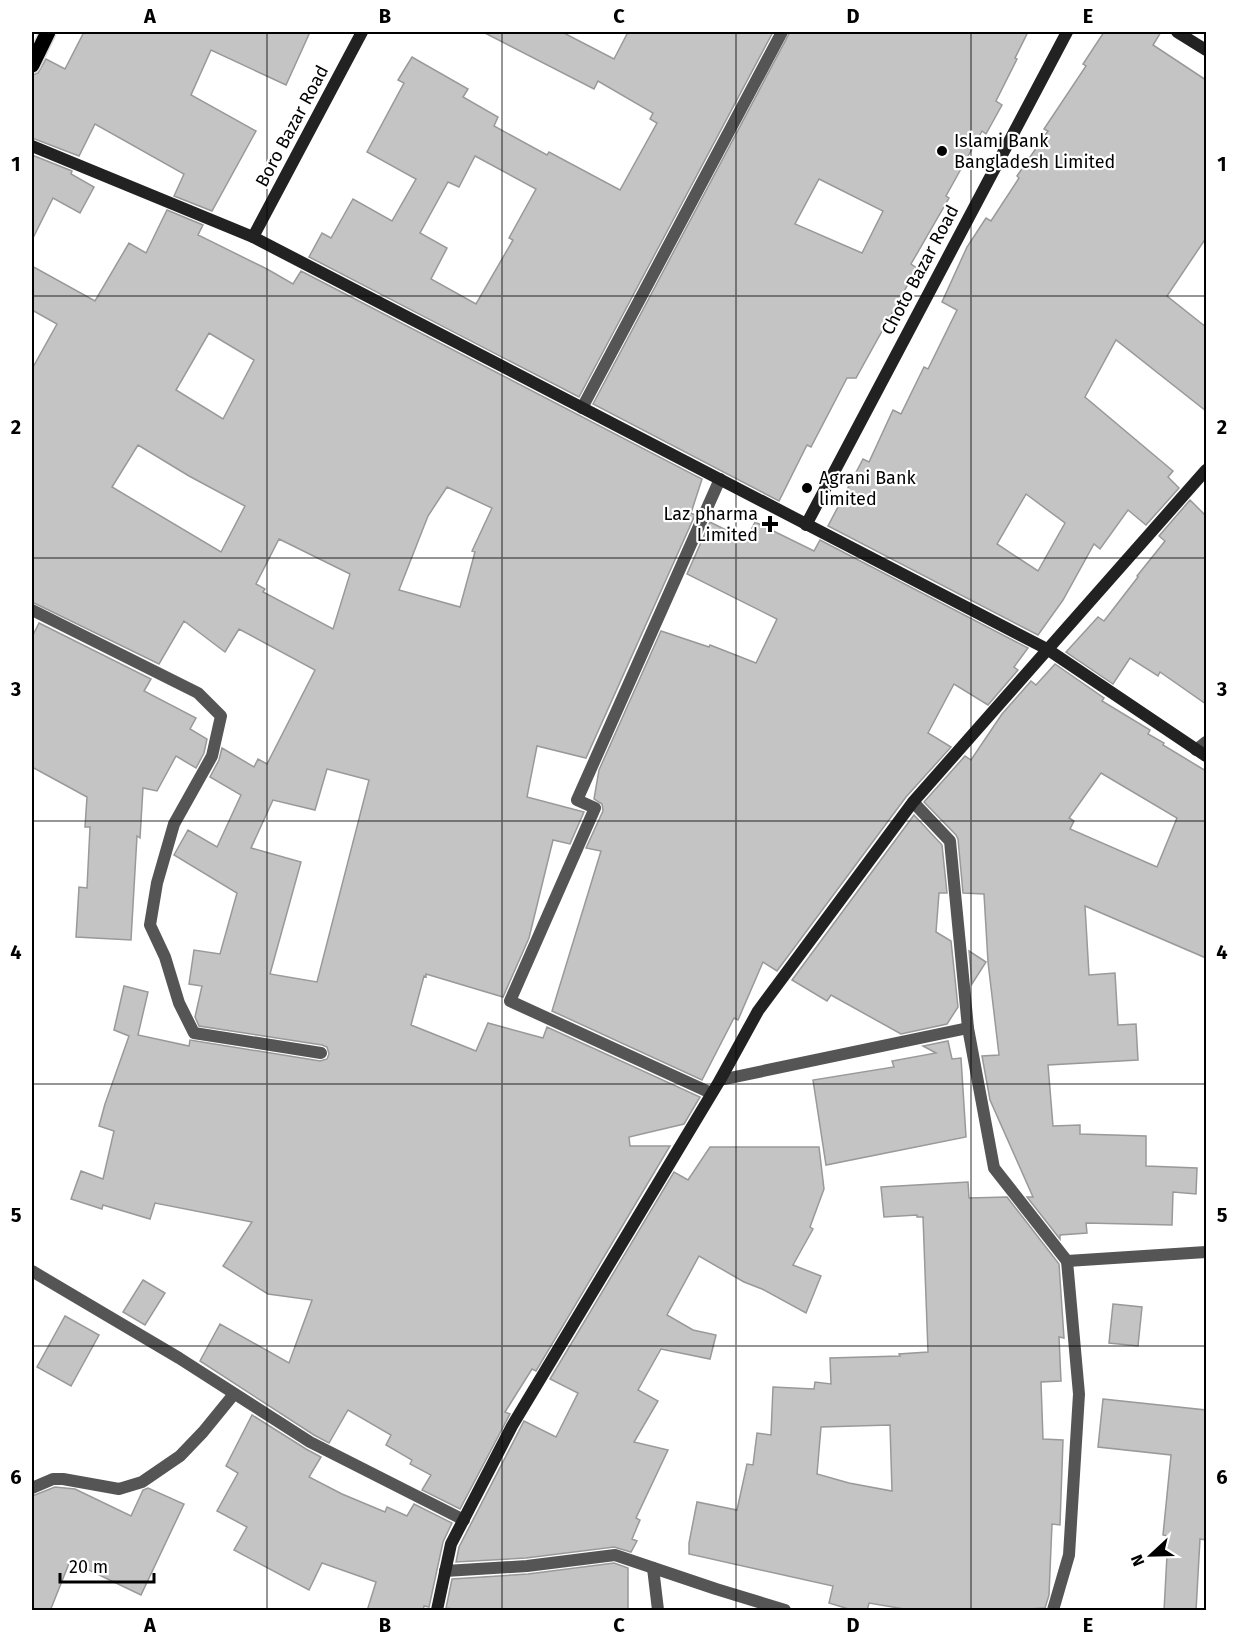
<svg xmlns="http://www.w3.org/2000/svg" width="1238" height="1642" font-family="'Fira Sans',sans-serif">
  <rect width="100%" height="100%" fill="#fff"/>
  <!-- building -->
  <g fill="#c4c4c4" stroke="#999" stroke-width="1.5" fill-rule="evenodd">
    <polygon points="84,32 310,32 286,85 211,50 191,95 256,131 212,211 174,196 184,174 95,124 79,156 32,138 32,75 38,73 46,59 65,69"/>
    <path d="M483,32h79l52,27 14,-27h145l-194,365 -270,-140 13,-24 9,5 22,-39 39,22 24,-42 -49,-27 37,-69 -6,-3 14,-23 56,32 -5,8 35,20 -4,9 53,29 2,-3 71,38 37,-67 -7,-4 3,-6 -55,-32 -4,8zM475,156l61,33 -27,49 4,2 -37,64 -45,-25 16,-31 -27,-15 28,-51 11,5z"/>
    <path d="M790,32h238l-13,26 2,1 -21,42 6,4 -16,29 -4,-3 -36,65 3,2 -38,66 6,4 -61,110h-9l-36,69 -4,-2 -28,56 -186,-97zM819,179l64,32 -21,42 -67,-29z"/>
    <path d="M1104,32h57l-8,13 53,35v158l-39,58 39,31v84l-90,-71 -31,57 88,74 -5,6 11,11 -33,37 -18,-15 -28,39 -6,-5 -31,56 -25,35 -210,-109 35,-67 6,3 24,-52 8,4 23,-47 4,2 29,-59 -15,-8 25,-55 19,-29 5,3 28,-43 -2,-2 31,-45 -4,-2 42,-63 -3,-2zM1026,494l39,29 -27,48 -41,-27z"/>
    <polygon points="32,155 72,171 71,174 94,187 80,213 53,198 32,240"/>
    <path d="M167,210l36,15 -5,10 69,34 26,15 8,-13 401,208 -11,34 4,2 -109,243 -49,-12 -10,51 57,15 -14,32 -17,-4 -24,98 -26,59 -77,-23v3l-2,-1 -13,49 65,26 12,-28 55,15 4,-11 153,70 -16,27 -55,13 1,9h40l-134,225 -4,-2 -27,43 5,2 -50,95 -38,-19 9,-15 -21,-11 2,-4 -26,-15 5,-10 -43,-25 -19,33 -15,-8 -114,-74 20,-37 69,39 23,-63 -44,-6 -45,-28 29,-44 -97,-19 -5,16 -47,-14 -1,4 -31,-10 10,-28 22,8 11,-48 -15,-5 6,-22 24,-68 -15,-6 10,-44 24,6 -10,43 51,11 1,-6 130,21 7,-2 2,-5 -2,-7 -5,-2 -123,-19 -4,-9 7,-31 -13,-2 5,-34 26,4 17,-61 -63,-38 14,-25 29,17 24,-52 -31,-18 9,-17 3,-12 32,19 4,-8 9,5 48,-94 -76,-41 -14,23 -41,-31 -25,43 -127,-62v-233l25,-45 -25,-14v-44l63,35 34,-58 17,10zM209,333l45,27 -31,59 -47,-29zM138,445l51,31 56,30 -24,46 -109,-65zM447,487l45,21 -20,43 3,1 -15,55 -61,-17 29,-74zM279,539l71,35 -17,55 -70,-37 2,-3 -9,-5zM327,769l42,11 -52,202 -47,-8 31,-112 -50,-14 22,-48 42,10z"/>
    <polygon points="1190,500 1206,516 1206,704 1160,672 1158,676 1130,658 1113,684 1066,652 1098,617 1104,621 1138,577 1137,576 1165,541 1159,536"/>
    <polygon points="710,522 746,540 755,522 814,551 820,540 1028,648 1014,667 1018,670 988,705 954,684 928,733 951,747 906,797 777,971 763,962 738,1020 734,1018 702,1080 552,1011 601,851 586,848 603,811 602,804 594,799 599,770 661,631 709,647 710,645 756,663 777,619 687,574"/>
    <polygon points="39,623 151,679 144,691 196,718 190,729 207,739 204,753 196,768 176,756 157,791 143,788 140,838 137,836 131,940 76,937 79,887 87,888 90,827 85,827 87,797 32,767 32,637"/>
    <path d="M1055,664l49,34 -2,3 48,29 -2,4 16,9 -1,2 43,26v187l-121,-52 4,69 26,-2 3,52 18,-1 2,36 -90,5 5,61 27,-1v9l66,2v30l51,2 -1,26 -23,-2 -1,33 -86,-2 1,10 -27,2v4l-33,-42h6l-43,-97 -8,-44 17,-1 -11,-93 -4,-68 -21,-1 -5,-54 -2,-4 -32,-33 41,-46 6,4 31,-46 29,-33 5,4zM1101,773l76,45 -20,49 -87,-38 4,-8 -5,-3z"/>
    <polygon points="914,815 942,845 947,893 939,893 936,932 951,941 958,1007 947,1024 901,1034 831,995 827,1001 792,980"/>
    <polygon points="969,951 986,962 972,984"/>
    <polygon points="948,1041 952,1059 961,1058 966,1137 826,1165 813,1080 894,1067 892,1061 936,1053 923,1046"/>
    <polygon points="710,1147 819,1147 824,1189 810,1227 813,1229 793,1265 821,1276 806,1313 762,1289 744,1282 699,1256 667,1315 693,1330 716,1335 710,1359 661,1349 638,1390 658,1401 634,1442 668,1450 636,1518 640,1520 632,1539 637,1541 631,1552 614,1547 526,1558 456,1562 459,1547 524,1421 556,1437 578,1393 550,1379 674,1172 688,1180"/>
    <path d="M968,1182l1,16 38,-1 52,67 5,74 -5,-1 2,44 -20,1 2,57 20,1 -3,85 -8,-1 -3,71 -4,13 -16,1v2h-113l-47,-8 -2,8h-12l-26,-8 4,-17 -144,-32v-11l8,-41 40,8 10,-46 6,1 4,-32 14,2 2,-48 41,2 1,-7 16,2 -1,-26 70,-2 -1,-2 29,-2 -5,-135h-6v-2l-33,2 -3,-30zM890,1425l2,66 -43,-8 -32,-9 4,-47z"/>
    <polygon points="143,1280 165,1293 145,1325 123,1312"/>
    <polygon points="1113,1304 1142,1307 1138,1346 1109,1343"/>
    <polygon points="65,1316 99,1335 71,1386 37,1367"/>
    <polygon points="1103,1399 1206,1410 1206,1540 1200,1539 1196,1611 1164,1611 1168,1536 1163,1535 1171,1455 1098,1447"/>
    <polygon points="252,1415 306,1449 321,1457 309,1477 342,1494 385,1512 387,1507 407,1516 414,1504 452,1523 443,1542 429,1607 424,1606 423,1611 367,1611 376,1582 322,1563 309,1590 234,1550 247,1527 217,1511 238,1473 226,1466"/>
    <polygon points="55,1487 75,1489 131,1516 143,1490 148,1488 184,1504 141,1595 70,1561 50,1611 32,1611 32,1496"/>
    <polygon points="614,1563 628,1568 628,1611 470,1611 446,1608 452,1579 528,1574"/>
  </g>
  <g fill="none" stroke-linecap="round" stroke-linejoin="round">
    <defs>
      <polyline id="primary" points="32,65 48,32"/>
    </defs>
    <!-- primary casing -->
    <use href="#primary" stroke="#dbdbdb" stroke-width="18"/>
    <!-- street -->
    <g stroke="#555" stroke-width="12">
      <polyline points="582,408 782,32"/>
      <polyline points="32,610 198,693 221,716 212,756 174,824 157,883 150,925 165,957 179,1003 194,1033 321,1053"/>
      <polyline points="1196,750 1206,742"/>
      <polyline points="913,802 950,841 968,1028 994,1168 1067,1261 1079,1394 1069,1555 1053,1610"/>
      <polyline points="720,1080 968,1028"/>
      <polyline points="711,1093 510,1001 595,808 577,800 720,479"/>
      <polyline points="1067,1261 1206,1252"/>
      <polyline points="32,1271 179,1358 310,1442 464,1520"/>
      <polyline points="32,1488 53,1479 63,1479 119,1489 142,1482 180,1456 203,1432 234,1394"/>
      <polyline points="653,1568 658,1610"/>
      <polyline points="445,1571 527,1566 615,1555 716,1589 785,1610"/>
    </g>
    <!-- secondary -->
    <g stroke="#222" stroke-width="12">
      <polyline points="1177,32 1206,50"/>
      <polyline points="32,146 253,237 1047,649 1206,756"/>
      <polyline points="253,237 362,32"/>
      <polyline points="806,525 1067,32"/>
      <polyline points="437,1610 451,1544 512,1426 720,1080 758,1011 913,802 1206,470"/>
    </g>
    <!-- primary -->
    <use href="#primary" stroke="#000" stroke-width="15"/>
  </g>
  <!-- grid -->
  <path fill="none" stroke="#000" stroke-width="1.5" stroke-opacity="0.55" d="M267,32v1578M502,32v1578M736,32v1578M971,32v1578M32,296h1174M32,558h1174M32,821h1174M32,1084h1174M32,1346h1174"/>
  <!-- markers -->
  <g fill="#000" stroke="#fff" stroke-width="2">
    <circle cx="942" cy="151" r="6"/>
    <circle cx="807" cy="488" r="6"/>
    <path d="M767 515h6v6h6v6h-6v6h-6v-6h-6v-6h6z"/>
  </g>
  <g text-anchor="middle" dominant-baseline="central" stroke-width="4.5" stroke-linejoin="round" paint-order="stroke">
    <!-- street labels -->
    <g font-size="18" fill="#000" stroke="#fff">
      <text transform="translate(292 126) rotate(-62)">Boro Bazar Road</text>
      <text transform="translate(920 270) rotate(-62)">Choto Bazar Road</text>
    </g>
    <!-- poi labels -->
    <g font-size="18" fill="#000" stroke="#fff" text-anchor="start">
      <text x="954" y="141">Islami Bank<tspan x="954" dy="21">Bangladesh Limited</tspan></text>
      <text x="819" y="478">Agrani Bank<tspan x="819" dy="21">limited</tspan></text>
      <text x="758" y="514" text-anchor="end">Laz pharma<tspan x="758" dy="21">Limited</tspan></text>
    </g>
  </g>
  <!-- border -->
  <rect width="1238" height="1642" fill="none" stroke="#ffffff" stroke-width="66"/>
  <!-- north arrow -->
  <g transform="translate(1151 1555) rotate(248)" stroke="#ffffff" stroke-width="4.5" paint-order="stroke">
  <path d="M0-4.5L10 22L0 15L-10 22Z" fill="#000000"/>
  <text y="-9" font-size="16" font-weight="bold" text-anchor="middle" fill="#000000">N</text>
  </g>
  <!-- scale -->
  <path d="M60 1573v9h94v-9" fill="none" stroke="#000000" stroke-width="3"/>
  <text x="69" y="1573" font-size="18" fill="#000000" stroke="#ffffff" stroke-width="4.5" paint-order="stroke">20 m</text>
  <rect x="33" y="33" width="1172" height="1576" fill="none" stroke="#000" stroke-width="2"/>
  <g font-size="20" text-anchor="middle" font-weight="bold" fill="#000">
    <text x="150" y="23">A</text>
    <text x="385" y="23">B</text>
    <text x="619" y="23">C</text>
    <text x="853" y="23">D</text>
    <text x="1088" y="23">E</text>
    <text x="16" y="171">1</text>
    <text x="1222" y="171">1</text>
    <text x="16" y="434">2</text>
    <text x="1222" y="434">2</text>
    <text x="16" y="696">3</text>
    <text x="1222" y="696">3</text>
    <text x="16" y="959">4</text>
    <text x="1222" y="959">4</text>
    <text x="16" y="1222">5</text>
    <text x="1222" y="1222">5</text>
    <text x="16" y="1484">6</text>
    <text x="1222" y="1484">6</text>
    <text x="150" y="1632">A</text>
    <text x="385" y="1632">B</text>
    <text x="619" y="1632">C</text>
    <text x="853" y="1632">D</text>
    <text x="1088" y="1632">E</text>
  </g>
</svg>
